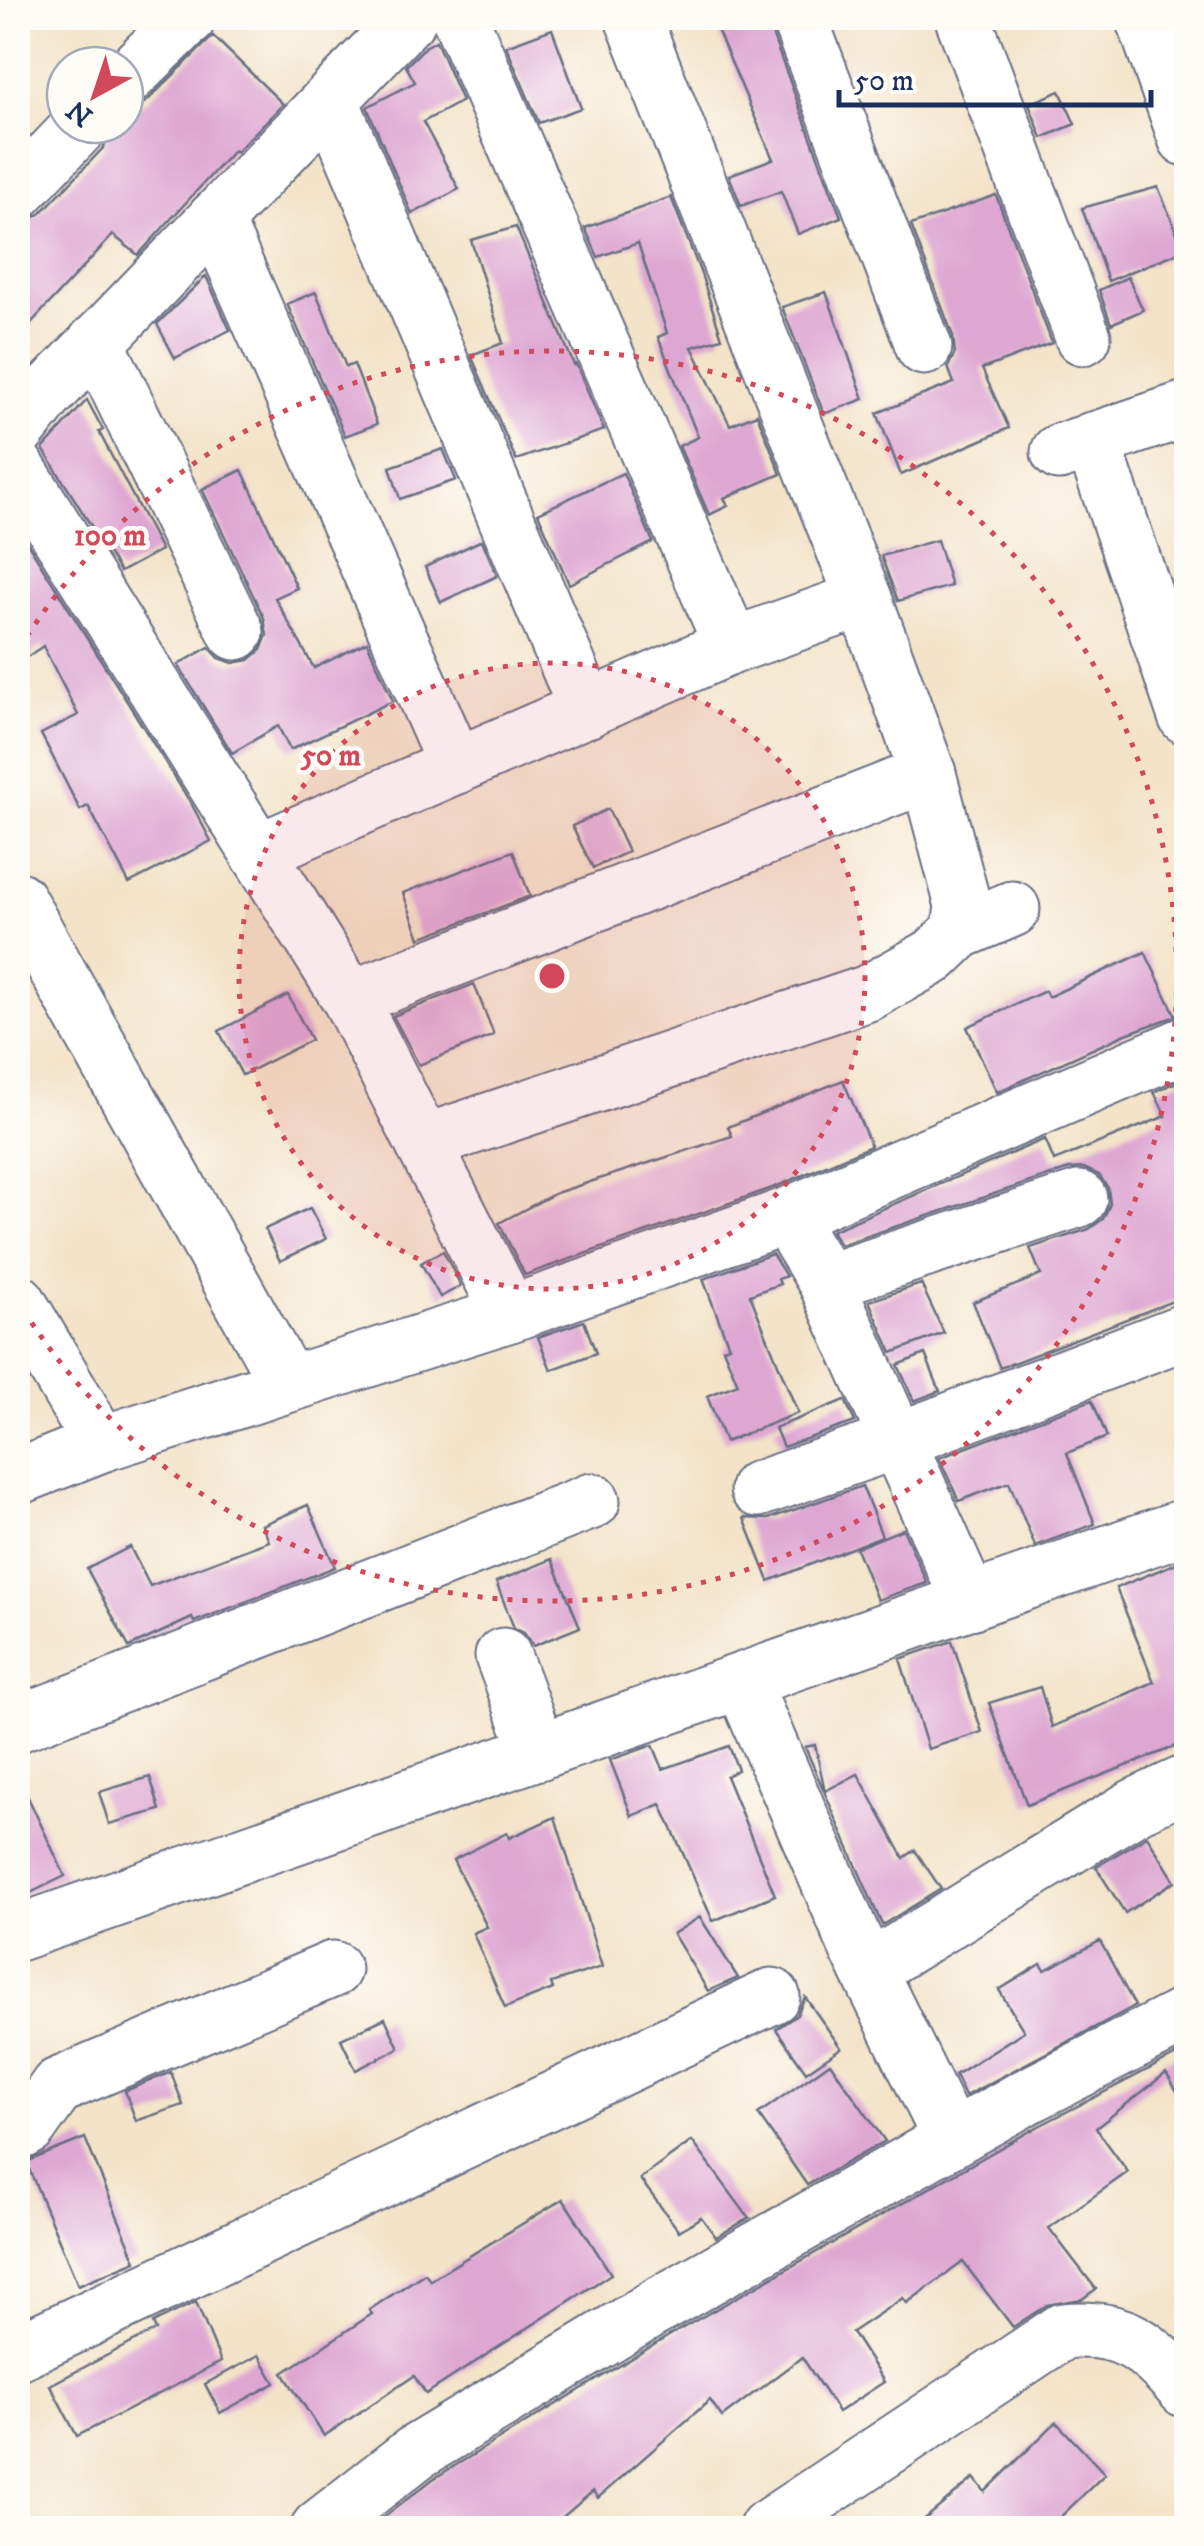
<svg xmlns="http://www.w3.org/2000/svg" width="1204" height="2546" font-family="'IM FELL DW Pica',serif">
  <rect width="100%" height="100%" fill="#fdfcf7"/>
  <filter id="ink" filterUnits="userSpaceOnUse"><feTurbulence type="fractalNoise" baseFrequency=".01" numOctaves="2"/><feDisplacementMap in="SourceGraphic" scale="20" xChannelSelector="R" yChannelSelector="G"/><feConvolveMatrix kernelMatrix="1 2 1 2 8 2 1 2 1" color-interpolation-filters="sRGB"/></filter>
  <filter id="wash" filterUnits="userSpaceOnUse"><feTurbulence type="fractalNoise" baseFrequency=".0048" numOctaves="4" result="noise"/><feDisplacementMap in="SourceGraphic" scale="40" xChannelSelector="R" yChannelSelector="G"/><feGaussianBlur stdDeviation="2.25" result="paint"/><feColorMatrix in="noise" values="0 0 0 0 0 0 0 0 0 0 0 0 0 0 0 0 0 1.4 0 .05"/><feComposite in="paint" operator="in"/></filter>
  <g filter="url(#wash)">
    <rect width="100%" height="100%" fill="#f3e3c8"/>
    <g id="blocks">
      <!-- building -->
      <g fill="#dea7d3">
        <polygon points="712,18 768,18 770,29 841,217 798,234 781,191 741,206 729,175 773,159"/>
        <polygon points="552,29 581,108 539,123 506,46"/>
        <polygon points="213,36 283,104 236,152 234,150 138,255 113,235 18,337 18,221 28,221 41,213 104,147 111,125 125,125 125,109 134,109 147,101"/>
        <polygon points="436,41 462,101 423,122 459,189 412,214 367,107 415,82 406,66 425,47"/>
        <polygon points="1060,91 1075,124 1042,138 1029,104"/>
        <polygon points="1158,187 1184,250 1108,281 1082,208"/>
        <polygon points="996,195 1052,343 982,369 1009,428 901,475 877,413 954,383 948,367 955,353 953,336 911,225"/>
        <polygon points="671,197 701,274 722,338 692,347 730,425 757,414 781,474 724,498 728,506 709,515 679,446 698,437 658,337 667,333 638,243 598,257 585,228"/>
        <polygon points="516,227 574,365 576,364 604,430 516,460 471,355 503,343 471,240"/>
        <polygon points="206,276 230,330 175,358 157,324"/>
        <polygon points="1128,277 1143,310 1111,324 1099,290"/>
        <polygon points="316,292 346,367 354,364 377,424 345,436 287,304"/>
        <polygon points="826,292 864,399 824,414 782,307"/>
        <polygon points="87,400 103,430 99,432 161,550 120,572 43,449"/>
        <polygon points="443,449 456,480 400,499 390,467"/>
        <polygon points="242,470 297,588 275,598 314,668 367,642 393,701 290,750 278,726 232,753 178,665 209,647 219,658 233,663 249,660 261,650 267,635 264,618 202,489"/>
        <polygon points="623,473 653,542 569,584 538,513"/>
        <polygon points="20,531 192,805 211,841 129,883 88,806 80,810 41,734 78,715 43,646 18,663"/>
        <polygon points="482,540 497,576 441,602 425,567"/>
        <polygon points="937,540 951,586 898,601 881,556"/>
        <polygon points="608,809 628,852 593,868 572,826"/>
        <polygon points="513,851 530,896 420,938 403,893"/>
        <polygon points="1145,952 1176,1016 1126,1034 997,1092 967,1027 1045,991 1048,997"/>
        <polygon points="474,984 494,1035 419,1065 393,1016"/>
        <polygon points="288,995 311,1040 242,1075 219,1031"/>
        <polygon points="1186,1078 1186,1296 1000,1368 973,1302 1041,1275 1030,1248 1089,1229 1103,1219 1110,1204 1108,1188 1099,1175 1084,1168 1069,1169 840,1245 831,1231 1045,1139 1054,1161 1166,1116 1154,1092"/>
        <polygon points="843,1080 871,1146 775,1187 525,1275 499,1223 556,1193 732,1136 728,1127"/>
        <polygon points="310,1208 326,1239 280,1261 265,1229"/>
        <polygon points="443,1251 461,1286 440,1297 421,1263"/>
        <polygon points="772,1254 786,1276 778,1279 780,1284 750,1295 798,1413 725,1442 707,1396 738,1384 723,1348 729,1346 703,1279"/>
        <polygon points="921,1284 944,1333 892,1353 869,1301"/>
        <polygon points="584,1321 596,1353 551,1370 538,1337"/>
        <polygon points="925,1354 940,1391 914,1401 898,1365"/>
        <polygon points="845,1400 855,1422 783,1447 775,1428"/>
        <polygon points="1092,1400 1107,1437 1067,1453 1095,1524 1035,1546 1009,1482 959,1501 939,1458"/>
        <polygon points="862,1486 882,1536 769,1581 744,1518 768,1519"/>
        <polygon points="308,1505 335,1567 194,1622 192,1618 129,1647 87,1569 130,1547 150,1586 269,1541 262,1525"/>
        <polygon points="903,1529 927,1583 877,1600 856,1548"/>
        <polygon points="552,1559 580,1627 533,1646 524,1633 514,1628 496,1582"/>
        <polygon points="1186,1559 1186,1752 1182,1753 1179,1745 1027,1805 989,1703 1040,1687 1052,1727 1154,1682 1116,1588"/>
        <polygon points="952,1641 982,1732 928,1749 900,1659"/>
        <polygon points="653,1745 663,1769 729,1746 738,1770 726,1776 775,1895 713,1921 661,1804 632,1816 610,1760"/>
        <polygon points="815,1745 825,1791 858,1774 904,1858 915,1850 941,1889 882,1925 805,1747"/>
        <polygon points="18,1776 65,1876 18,1899"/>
        <polygon points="150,1777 160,1810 109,1824 99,1792"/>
        <polygon points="555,1817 602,1967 551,1983 553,1989 505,2008 473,1933 487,1927 453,1860 507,1833 509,1838"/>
        <polygon points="1147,1836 1175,1881 1125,1913 1096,1867"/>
        <polygon points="700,1917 738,1978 708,1991 673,1934"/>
        <polygon points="1100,1941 1135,2006 965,2096 955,2075 1024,2031 999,1990 1041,1964 1045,1970"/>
        <polygon points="805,1997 841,2048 806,2072 776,2029 797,2015"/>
        <polygon points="385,2018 399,2048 356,2070 341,2039"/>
        <polygon points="1186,2050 1186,2106 1166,2073 1096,2128 1128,2172 1049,2228 1096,2289 1082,2299 1047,2305 1013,2327 963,2262 907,2303 903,2298 852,2332 884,2382 838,2412 802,2357 722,2417 710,2400 598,2498 593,2491 550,2528 371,2527 433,2479 672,2334 1039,2126"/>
        <polygon points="830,2063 885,2141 807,2185 758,2114"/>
        <polygon points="171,2072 183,2105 136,2121 125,2091"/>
        <polygon points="85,2138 136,2261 78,2285 26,2162"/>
        <polygon points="692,2141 749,2218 716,2237 701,2217 679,2231 640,2179"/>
        <polygon points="563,2199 611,2274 426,2394 414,2376 324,2436 283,2373 372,2314 369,2310 425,2273 430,2280"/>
        <polygon points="196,2302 221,2362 77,2436 50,2385 156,2330 153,2323"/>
        <polygon points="259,2355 275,2383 220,2413 205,2384"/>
        <polygon points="1056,2422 1105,2474 1049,2528 914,2528 974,2478 985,2492"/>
      </g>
    </g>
  </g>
  <g filter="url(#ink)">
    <use href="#blocks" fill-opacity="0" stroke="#676e83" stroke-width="2.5"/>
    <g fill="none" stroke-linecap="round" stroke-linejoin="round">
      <defs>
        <g id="minor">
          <polyline points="460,18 732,646"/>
          <polyline points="633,18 864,599 928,774 963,905 960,931"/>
          <polyline points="799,18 924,347"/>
          <polyline points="963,18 1083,337"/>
          <polyline points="1144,18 1186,138"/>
          <polyline points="125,79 188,18"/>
          <polyline points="331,102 587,710"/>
          <polyline points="18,191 81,125"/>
          <polyline points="215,219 456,766"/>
          <polyline points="96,342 236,632"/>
          <polyline points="18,430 46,395 409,18"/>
          <polyline points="1092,440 1186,716"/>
          <polyline points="1059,452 1186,409"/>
          <polyline points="18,469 350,999 510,1314"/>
          <polyline points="257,852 732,646 864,599"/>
          <polyline points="18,900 288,1384"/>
          <polyline points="350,999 928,774"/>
          <polyline points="423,1143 868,993 934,956 960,931 1012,909"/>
          <polyline points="786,1216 826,1282 970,1602"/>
          <polyline points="826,1282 1079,1199"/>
          <polyline points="18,1302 101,1444"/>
          <polyline points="18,1477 101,1444 510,1314 786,1216 1185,1045"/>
          <polyline points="758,1489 896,1441 1186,1331"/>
          <polyline points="503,1656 539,1752"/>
          <polyline points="742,1681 857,1947 951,2139"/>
          <polyline points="18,1724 592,1501"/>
          <polyline points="18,1933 1186,1526"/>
          <polyline points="868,1970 1136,1806 1186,1783"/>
          <polyline points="18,2133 29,2127 58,2086 333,1969"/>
          <polyline points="18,2352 772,1996"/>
          <polyline points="319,2528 415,2453 656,2307 1024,2098 1186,2015"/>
          <path d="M767,2528l296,-197c60,-6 85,15 123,59"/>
        </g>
      </defs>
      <!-- minor casing -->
      <use href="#minor" stroke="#676e83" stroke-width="59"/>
      <!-- minor -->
      <use href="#minor" stroke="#fff" stroke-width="55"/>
    </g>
  </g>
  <!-- distance rings -->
  <circle cx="552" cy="976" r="313" fill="#d1495b" fill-opacity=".12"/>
  <g fill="none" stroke="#d1495b" stroke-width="5" stroke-dasharray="5 10">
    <circle cx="552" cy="976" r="313"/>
    <path d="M19 649A625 625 0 1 1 19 1303"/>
  </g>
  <circle cx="552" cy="976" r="15" fill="#d1495b" stroke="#fdfcf7" stroke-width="5"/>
  <g font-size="30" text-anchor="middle" font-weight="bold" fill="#d1495b" stroke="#fdfcf7" stroke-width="9" stroke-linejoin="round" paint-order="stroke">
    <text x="110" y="545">100 m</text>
    <text x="331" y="765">50 m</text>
  </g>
  <!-- margin -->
  <rect width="1204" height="2546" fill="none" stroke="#fdfcf7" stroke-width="60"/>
  <!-- north arrow -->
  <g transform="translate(95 95) rotate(220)"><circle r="48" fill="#fdfcf7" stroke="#a3aaba" stroke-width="2.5"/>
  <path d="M0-8L18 38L0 25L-18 38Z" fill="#d1495b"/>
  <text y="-15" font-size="28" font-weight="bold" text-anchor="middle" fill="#1b2f5e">N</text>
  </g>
  <!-- scale -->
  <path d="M839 90v15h312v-15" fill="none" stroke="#1b2f5e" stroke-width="5"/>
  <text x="854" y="90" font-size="30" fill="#1b2f5e" stroke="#fdfcf7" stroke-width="8" paint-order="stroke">50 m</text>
</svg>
